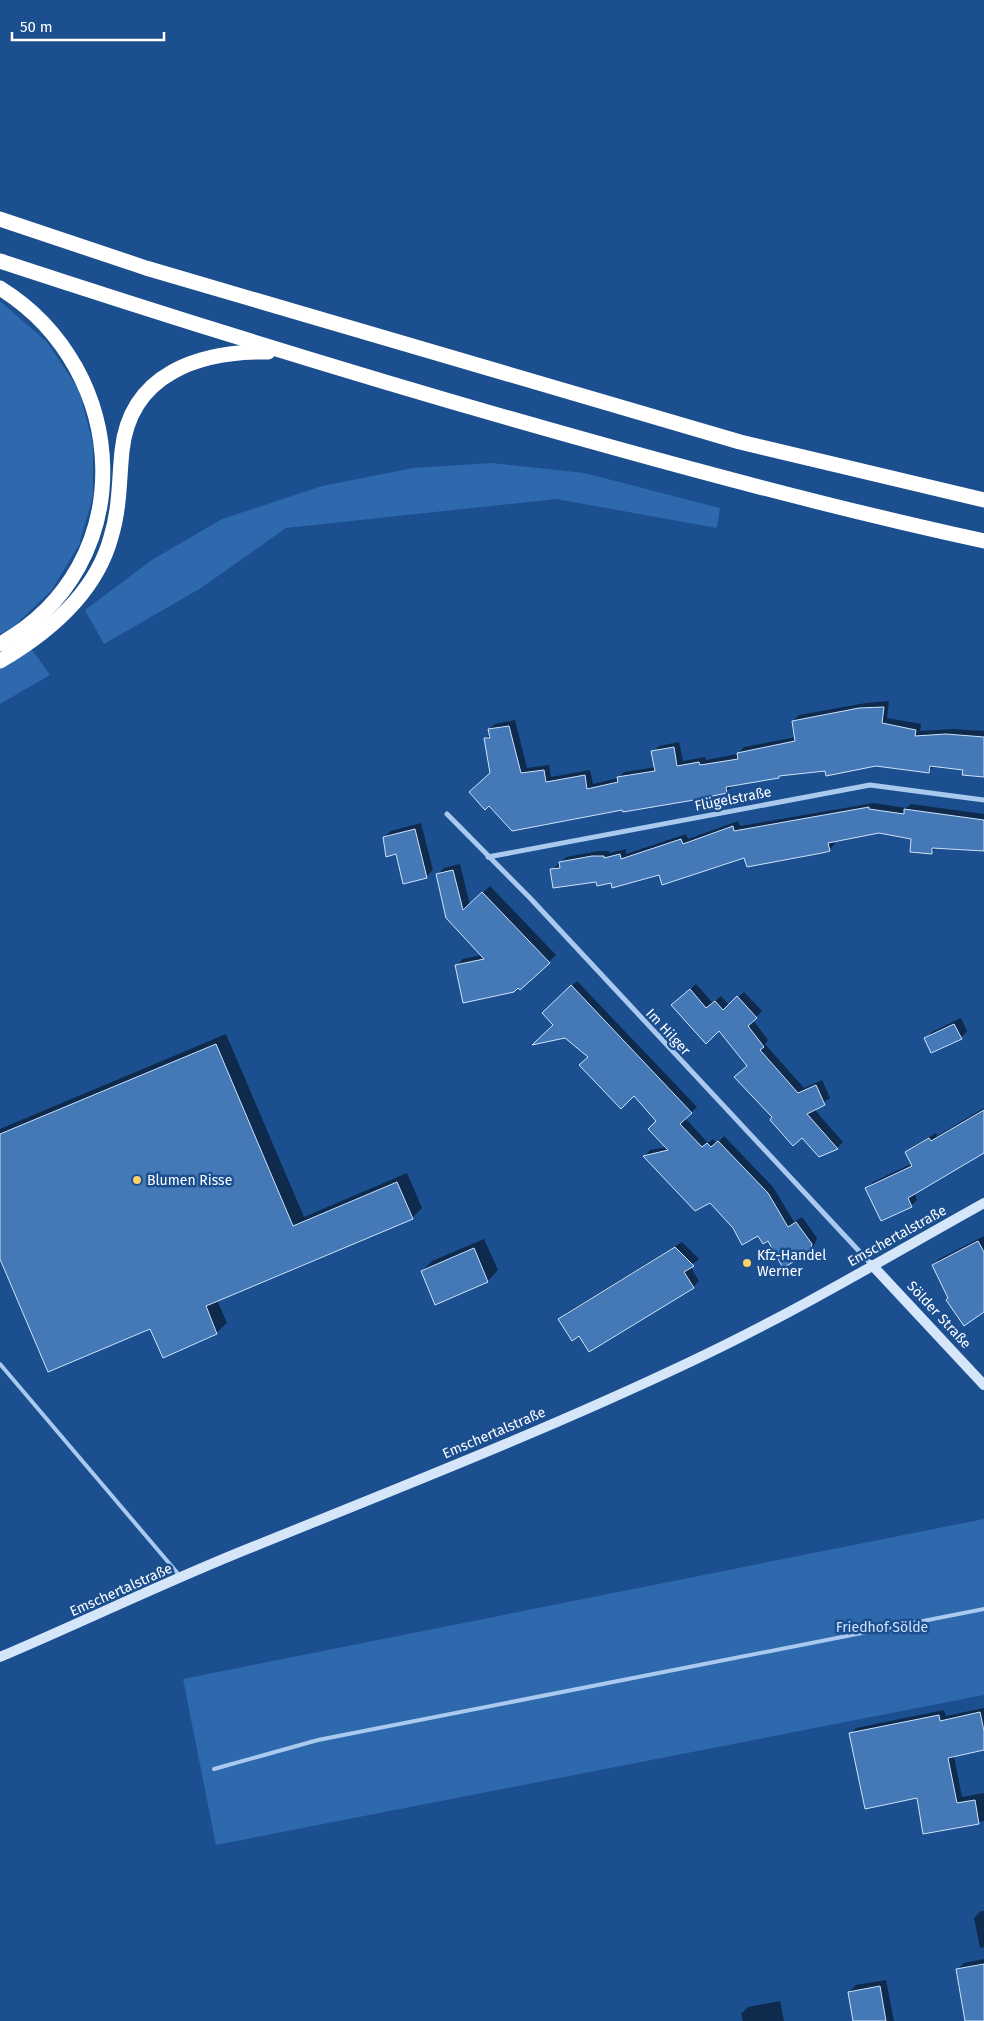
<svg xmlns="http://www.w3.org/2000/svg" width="984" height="2021" font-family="'Fira Sans',sans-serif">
  <rect width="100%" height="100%" fill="#1b4f8f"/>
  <!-- green -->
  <g fill="#2e69ad">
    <polygon points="0,301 47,342 79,390 93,445 93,496 79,545 51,591 11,629 0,634"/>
    <polygon points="492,463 584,473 720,508 717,528 556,499 286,528 201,588 104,644 85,610 152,560 222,519 322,486 413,468"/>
    <polygon points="31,648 50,675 0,704 0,667"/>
    <polygon points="984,1519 984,1695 216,1845 183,1679"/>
  </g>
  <!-- shadow -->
  <g fill="#0007">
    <polygon points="889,701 887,718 921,724 920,731 952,729 984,731 984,776 964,769 934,766 928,772 876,764 780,775 732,786 726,792 623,808 491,773 486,739 490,734 489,729 495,724 515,720 527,768 549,765 551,777 590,770 593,784 618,778 624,772 656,767 653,752 659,746 679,742 683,761 705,757 706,760 738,754 744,747 796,737 793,721 799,715 866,703"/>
    <polygon points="874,803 906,808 911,804 984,814 984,850 937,847 931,853 913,838 879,832 834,840 835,844 829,850 745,856 612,882 552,870 566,857 599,851 609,851 609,853 626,849 626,854 686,834 688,839 738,821 740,826"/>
    <polygon points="421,823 433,870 426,877 397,853 384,837 391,831"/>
    <polygon points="460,864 470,905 490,886 556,955 520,989 456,966 463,959 482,955 437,875 444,868"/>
    <polygon points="577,981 697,1107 685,1118 708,1143 713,1139 717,1143 724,1136 773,1187 794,1222 802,1217 817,1238 815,1244 809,1251 734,1227 710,1202 645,1156 650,1150 667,1147 657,1121 634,1094 589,1057 543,1013"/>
    <polygon points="696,984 713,1003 721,996 729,1005 744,992 762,1011 753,1020 768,1040 765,1044 804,1088 822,1080 830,1098 814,1109 843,1142 837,1148 819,1155 802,1136 774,1117 748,1066 719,1030 679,1000"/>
    <polygon points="961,1018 967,1031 961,1038 925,1039 932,1032"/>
    <polygon points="226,1034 304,1217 407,1173 422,1208 412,1218 217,1300 227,1323 216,1333 0,1256 0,1129"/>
    <polygon points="984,1108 984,1151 914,1192 917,1200 911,1206 867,1188 873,1182 913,1163 906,1153 912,1147 936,1133 937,1136"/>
    <polygon points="984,1236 984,1310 949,1298 933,1265 939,1259"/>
    <polygon points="484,1239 498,1270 488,1281 436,1303 422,1271 432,1261"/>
    <polygon points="682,1242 699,1259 690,1266 699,1281 693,1287 580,1334 560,1319 566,1313"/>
    <polygon points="984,1708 984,1749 954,1756 962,1797 984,1793 984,1821 924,1832 918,1797 851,1734 856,1728 944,1710 946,1716"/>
    <polygon points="981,1911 984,1911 984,1947 980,1948 974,1918"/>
    <polygon points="984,1959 984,2021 966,2021 957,1970 964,1963"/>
    <polygon points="886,1980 894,2021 855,2021 849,1992 856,1985"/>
    <polygon points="780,2001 784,2021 743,2021 741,2014 748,2007"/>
  </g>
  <!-- building -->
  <g fill="#4478b7" stroke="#cfe3fa">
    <polygon points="884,707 882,723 916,730 915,736 946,734 984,737 984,777 962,775 963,770 930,766 929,773 876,766 826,776 825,771 779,776 779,778 726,787 727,793 694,800 623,812 622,810 512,831 489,806 485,810 469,792 490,773 484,738 490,738 488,729 509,726 521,773 544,770 546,782 585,775 587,789 618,782 617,777 655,771 651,751 674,747 677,766 699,762 700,765 738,759 737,753 795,741 792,721 859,708"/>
    <polygon points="869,807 869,809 904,814 904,809 984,820 984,851 932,848 932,854 910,852 911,839 879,833 828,843 830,851 822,853 747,867 744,858 662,885 659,875 612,888 611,883 597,886 596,882 553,888 550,869 560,868 559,862 592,856 604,856 604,858 620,854 621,859 681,839 683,844 733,826 734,831"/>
    <polygon points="415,829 427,878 403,884 396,854 386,857 383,837"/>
    <polygon points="453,870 463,910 482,892 550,963 520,990 518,988 514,992 463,1003 455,965 484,959 446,918 436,874"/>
    <polygon points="571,985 692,1113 680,1124 702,1147 707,1143 711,1147 718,1141 768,1193 788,1227 796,1222 812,1244 810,1252 783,1268 768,1241 763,1244 758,1236 742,1245 733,1228 710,1203 695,1211 643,1156 668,1150 648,1129 656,1121 634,1096 621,1109 579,1065 588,1057 565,1038 532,1045 553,1025 542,1013"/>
    <polygon points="690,989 706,1008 715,1001 723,1010 737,996 757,1018 748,1026 764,1047 760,1050 798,1093 816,1085 825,1105 807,1114 838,1149 819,1157 802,1138 793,1146 770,1120 772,1117 734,1077 747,1066 719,1031 706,1044 671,1005"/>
    <polygon points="954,1024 962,1039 931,1053 924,1038"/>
    <polygon points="216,1044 293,1226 397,1182 413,1219 206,1306 217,1334 163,1358 150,1329 48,1372 0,1259 0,1134"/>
    <polygon points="984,1110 984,1153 908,1198 912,1207 881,1221 865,1188 912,1166 905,1152 929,1138 931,1141"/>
    <polygon points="978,1241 984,1252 984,1312 964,1326 946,1300 948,1298 932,1265"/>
    <polygon points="675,1247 694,1266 684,1272 694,1288 589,1352 579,1336 572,1341 558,1319"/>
    <polygon points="474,1248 488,1282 435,1305 421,1271"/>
    <polygon points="980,1712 984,1731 984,1750 948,1758 957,1803 975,1800 979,1824 923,1834 917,1798 865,1809 849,1733 939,1715 940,1721"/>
    <polygon points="984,1964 984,2021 965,2021 956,1969"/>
    <polygon points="880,1986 886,2021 853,2021 848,1992"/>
  </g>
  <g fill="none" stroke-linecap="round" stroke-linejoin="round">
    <!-- lane -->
    <g stroke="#a9c9ee" stroke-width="4">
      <polyline points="0,1364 180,1576"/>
      <polyline points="214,1769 318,1740 984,1609"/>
    </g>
    <!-- street -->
    <g stroke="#a9c9ee" stroke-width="5">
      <polyline points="447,814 531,899 872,1265"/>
      <polyline points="488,857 870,785 984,800"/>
    </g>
    <!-- secondary -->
    <g stroke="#d6e6fa" stroke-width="10">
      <polyline points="872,1265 984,1385"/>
      <path d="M0,1657c85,-36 169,-77 255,-111 146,-59 294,-117 437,-185 100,-47 195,-104 292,-158"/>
    </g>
    <!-- highway -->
    <g stroke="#fff" stroke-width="15">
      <polyline points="0,219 146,268 740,442 984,500"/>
      <path d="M0,261c204,67 408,130 615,187 122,34 245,66 369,93"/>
      <path d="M0,288c132,82 142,278 0,356"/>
      <path d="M0,661c48,-28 96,-68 111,-124 9,-29 8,-57 11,-86 8,-78 78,-100 146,-99"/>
    </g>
  </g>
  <!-- markers -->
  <g fill="#ffd166" stroke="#1b4f8f" stroke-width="2">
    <circle cx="137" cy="1180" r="5"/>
    <circle cx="747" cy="1263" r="5"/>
  </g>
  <g text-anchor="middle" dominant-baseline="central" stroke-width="5" stroke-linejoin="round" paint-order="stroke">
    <!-- street labels -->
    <g font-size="14" fill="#fff" stroke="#1b4f8f">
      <text transform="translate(733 799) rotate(-11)">Flügelstraße</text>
      <text transform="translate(668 1032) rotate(47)">Im Hilger</text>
      <text transform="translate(897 1236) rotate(-29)">Emschertalstraße</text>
      <text transform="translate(939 1315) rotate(47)">Sölder Straße</text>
      <text transform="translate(494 1433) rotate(-23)">Emschertalstraße</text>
      <text transform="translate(121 1590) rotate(-24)">Emschertalstraße</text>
    </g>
    <!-- poi labels -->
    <g font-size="14" fill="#fff" stroke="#1b4f8f" text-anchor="start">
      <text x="147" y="1180">Blumen Risse</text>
      <text x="757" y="1255">Kfz-Handel<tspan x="757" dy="16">Werner</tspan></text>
    </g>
    <!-- park labels -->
    <g font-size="14" fill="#cfe3fa" stroke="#1b4f8f">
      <text x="882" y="1627">Friedhof Sölde</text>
    </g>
  </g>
  <!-- scale -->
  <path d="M12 32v8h152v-8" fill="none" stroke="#ffffff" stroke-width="2.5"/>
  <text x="20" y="32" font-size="15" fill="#ffffff" stroke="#1b4f8f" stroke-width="4" paint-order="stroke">50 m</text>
</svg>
